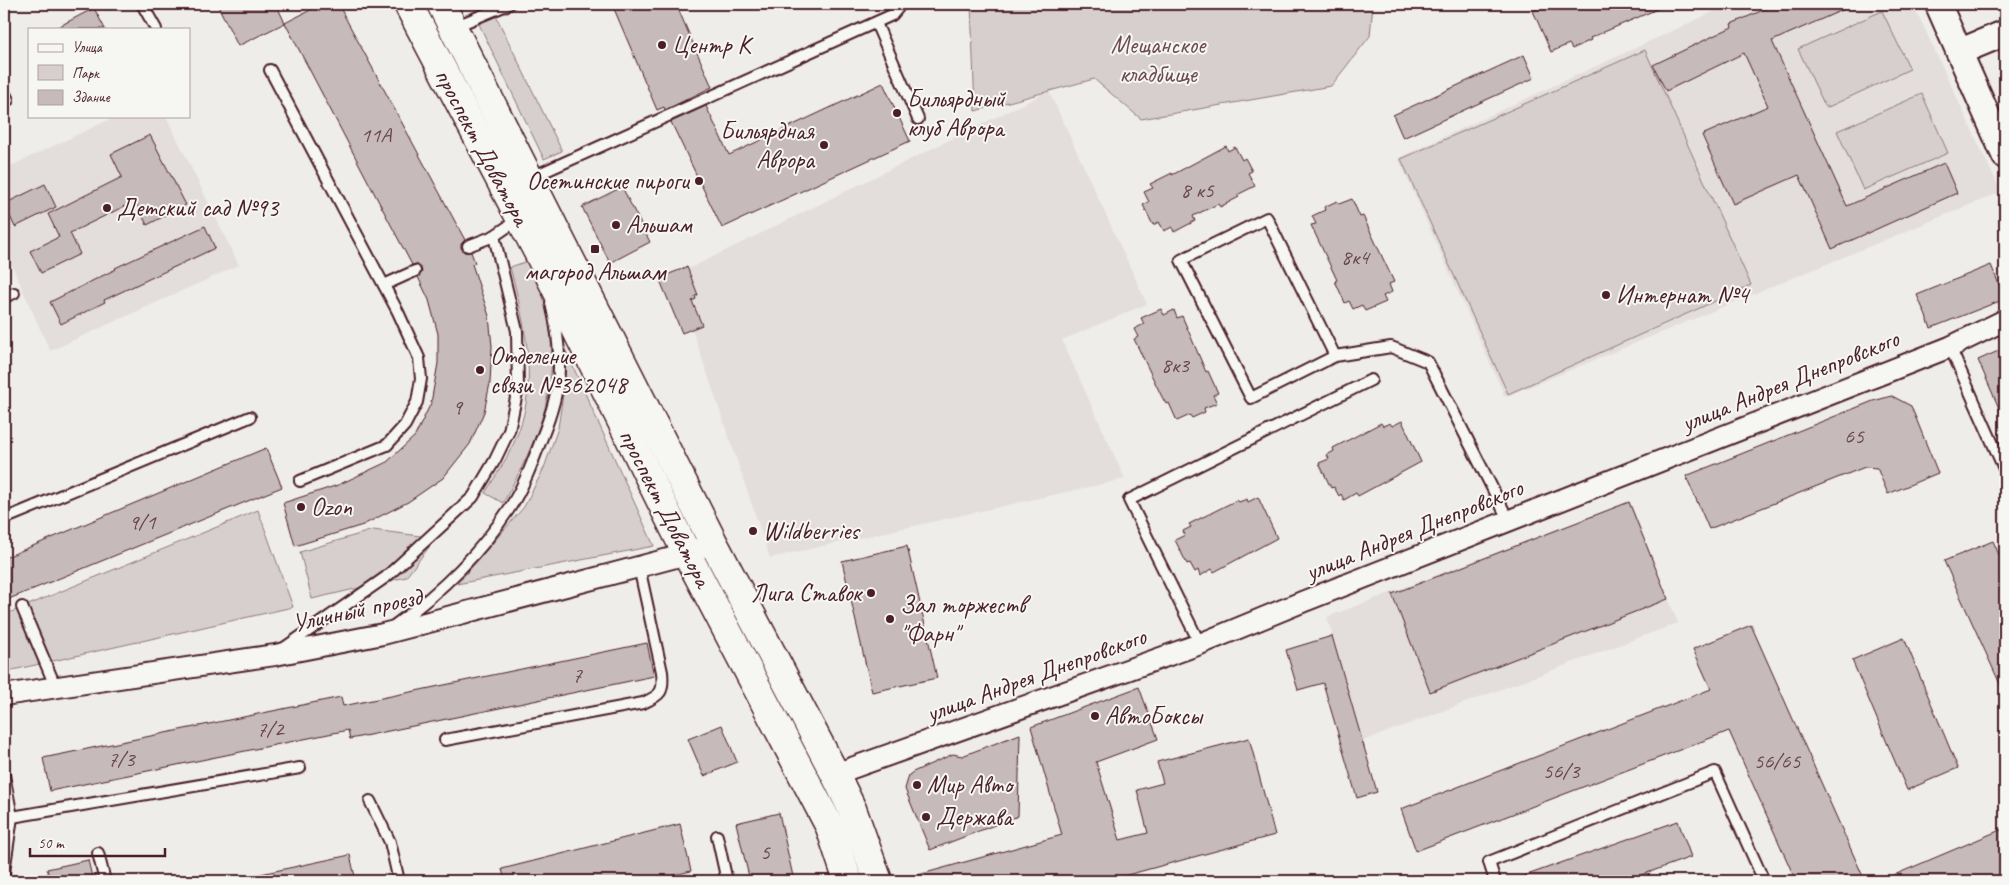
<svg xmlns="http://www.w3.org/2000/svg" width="2009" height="885" font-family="Caveat,sans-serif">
  <rect width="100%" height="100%" fill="#efedea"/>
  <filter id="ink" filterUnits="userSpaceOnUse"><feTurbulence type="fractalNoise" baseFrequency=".02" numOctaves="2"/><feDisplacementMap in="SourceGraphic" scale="10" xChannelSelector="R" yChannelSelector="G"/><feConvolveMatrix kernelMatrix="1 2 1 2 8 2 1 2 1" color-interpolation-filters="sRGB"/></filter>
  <g filter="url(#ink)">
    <!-- built -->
    <g fill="#e3dedc">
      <polygon points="1730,4 1913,4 2001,192 1505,397 1398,158"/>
      <polygon points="1049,91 1147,304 1062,340 1125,479 770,558 674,276"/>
      <polygon points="117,116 166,116 239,265 50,351 4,248 4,169"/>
      <polygon points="1630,501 1678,623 1363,741 1327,617"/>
    </g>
    <!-- green -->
    <g fill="#d7cfce" stroke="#90777c">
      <polygon points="971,4 1373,4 1370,36 1331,86 1141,119 1094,79 975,111"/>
      <polygon points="1882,11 1910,69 1826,108 1798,49"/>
      <polygon points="495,14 562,151 544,159 478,22"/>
      <polygon points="1645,50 1751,285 1508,394 1401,159"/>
      <polygon points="1922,94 1948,153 1863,190 1837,131"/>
      <path d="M531,260c5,17 12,34 16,51 15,78 -8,125 -44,192l-18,-10c12,-19 25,-39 33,-60 21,-54 6,-113 -8,-166z"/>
      <polygon points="566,351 654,546 457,584 524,507 544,468 558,428 565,381"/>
      <polygon points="258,510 293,607 4,672 4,615"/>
      <polygon points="373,530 436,538 406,577 312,599 300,552"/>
    </g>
    <!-- building -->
    <g fill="#c6babb" stroke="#4a1f2b">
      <polygon points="217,4 276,4 285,23 238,46"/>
      <polygon points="322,4 338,4 465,240 461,244 461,248 464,252 471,252 475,263 472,264 489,316 492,346 490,383 484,412 470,444 443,478 408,502 363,525 295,546 283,503 338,485 387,462 415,436 431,403 438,363 438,334 429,300 418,277 422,272 421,268 416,264 412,265 285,23"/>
      <polygon points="612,4 676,4 712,87 665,110 664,107 657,110"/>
      <polygon points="1550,4 1669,4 1590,38 1591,40 1572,49 1569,44 1551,52 1533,11"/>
      <polygon points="1777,4 1856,4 1772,41 1847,206 1944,163 1957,193 1832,249 1799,175 1733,204 1702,135 1768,106 1744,53 1666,91 1653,65 1732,27 1731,24"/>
      <polygon points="94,8 105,29 54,29"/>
      <polygon points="1524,55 1534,78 1403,138 1393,115"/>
      <polygon points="883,83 910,141 722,228 671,122 706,106 729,155"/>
      <polygon points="150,135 186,205 147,225 135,201 70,233 80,254 41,273 30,251 59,237 48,214 122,177 111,154"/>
      <polygon points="1226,146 1228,151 1235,147 1242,160 1245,158 1252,171 1248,173 1255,186 1237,195 1239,197 1220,207 1218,204 1193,216 1195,221 1174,232 1172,227 1164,231 1159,222 1153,225 1143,205 1149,202 1144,192 1153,188 1150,184 1172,173 1172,175"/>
      <polygon points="45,184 56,207 15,227 4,204"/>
      <polygon points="622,187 650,242 610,263 582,207"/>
      <polygon points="1352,199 1360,217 1363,216 1394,282 1389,284 1392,292 1383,296 1386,302 1365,311 1362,305 1353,309 1349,301 1345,303 1335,281 1337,280 1311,225 1316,224 1312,216 1325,210 1324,207 1337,201 1339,204"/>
      <polygon points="205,226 215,248 104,300 105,302 61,324 50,302 116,269 115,268"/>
      <polygon points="1991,265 2005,299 1931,328 1917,295"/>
      <polygon points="687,267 698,295 695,296 696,299 692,301 702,325 682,333 659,278"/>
      <polygon points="1161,309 1164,315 1174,310 1177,318 1182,316 1206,372 1208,371 1218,393 1213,395 1217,403 1204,408 1205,412 1192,418 1190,415 1177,421 1169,403 1166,404 1162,397 1134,339 1138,337 1134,329 1144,324 1141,318"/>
      <polygon points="2005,348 2005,422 1978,360"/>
      <polygon points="1892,396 1911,406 1938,473 1888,494 1877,468 1865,467 1709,529 1686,476 1873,401"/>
      <polygon points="1402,421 1421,462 1358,496 1356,493 1344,500 1341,494 1339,496 1334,487 1331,488 1319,463 1329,459 1327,455 1334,451 1333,448 1381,423 1383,426 1390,423 1392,426"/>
      <polygon points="266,448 282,487 4,601 4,558"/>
      <polygon points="1258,497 1277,538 1214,572 1212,569 1200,576 1198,570 1195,572 1190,563 1187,564 1175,540 1185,535 1183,531 1191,527 1189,524 1237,500 1239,502 1247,499 1248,502"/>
      <polygon points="1629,502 1668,599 1430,692 1392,594"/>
      <polygon points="1993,541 2005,568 2005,695 1944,561"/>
      <polygon points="907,546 937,678 872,692 842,561"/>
      <polygon points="1751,625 1865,881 1796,881 1729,731 1416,851 1401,809 1711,689 1693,649"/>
      <polygon points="1332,636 1377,792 1357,798 1323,683 1298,690 1286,650"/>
      <polygon points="1904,638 1958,768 1907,790 1852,660"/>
      <polygon points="647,643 654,676 350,739 348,730 50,791 43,758 341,697 343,706"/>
      <polygon points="1139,687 1158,739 1096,762 1120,840 1148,833 1137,790 1163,783 1157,762 1249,738 1275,835 1105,881 912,881 911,877 1062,835 1031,727"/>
      <polygon points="722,725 737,762 704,776 688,739"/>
      <polygon points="1020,734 1018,816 930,850 905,789 909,775 913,772 953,754 962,756"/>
      <polygon points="779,813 794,881 750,881 736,823"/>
      <polygon points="1678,821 1691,857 1625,881 1517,881 1516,879"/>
      <polygon points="680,824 691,871 651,881 505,881 502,869"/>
      <polygon points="2005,828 2005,881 1880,881"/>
      <polygon points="350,855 356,881 257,881 256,875"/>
      <polygon points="88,860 93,881 50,881 47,869"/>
    </g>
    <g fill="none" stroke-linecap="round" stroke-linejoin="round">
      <defs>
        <g id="service">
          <polyline points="142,4 156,29"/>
          <polyline points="876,23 918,119"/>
          <polyline points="454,27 509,4"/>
          <polyline points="270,70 398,312 419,358 421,379 417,402 405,425 387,445 300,481"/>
          <polyline points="4,92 8,100"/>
          <polyline points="530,178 892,15 901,4"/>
          <polyline points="468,246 494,236"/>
          <polyline points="384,285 415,271"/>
          <polyline points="4,297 14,293"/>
          <polyline points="1950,347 2005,471"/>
          <polyline points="1335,356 1267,218 1181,260 1251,398 1335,356 1391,347 1428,362 1509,521"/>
          <polyline points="4,519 250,417"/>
          <polyline points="22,607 56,688"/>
          <path d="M395,625c44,-32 84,-70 114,-116 14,-21 23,-45 32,-69 9,-22 18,-49 18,-73 1,-22 -3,-43 -8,-64"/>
          <polyline points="1200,644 1129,500 1371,380"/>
          <polyline points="284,648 386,577 473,497 495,460 509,431 518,388 517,331 494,236 519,219"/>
          <path d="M445,740l198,-37c18,-8 21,-11 19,-31l-23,-105"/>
          <polyline points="4,775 12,817 300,768"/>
          <polyline points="370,801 390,842 399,881"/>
          <polyline points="717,836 727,881"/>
          <polyline points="98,853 105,881"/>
          <polyline points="4,872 12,817"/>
          <polyline points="1495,881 1489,862 1715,772 1764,881"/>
        </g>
        <g id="minor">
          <polyline points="4,695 275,655 383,634 642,566 687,554 713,542"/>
          <polyline points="835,774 1200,644 1302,602 1950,347 2005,320"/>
        </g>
        <g id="tertiary">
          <polyline points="1938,4 2005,156"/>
          <polyline points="1959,52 2005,33"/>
        </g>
        <g id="primary">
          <polyline points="408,4 540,256 687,554 830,827 848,881"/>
          <polyline points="441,4 713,542 835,774 852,809 878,881"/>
        </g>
      </defs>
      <!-- service casing -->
      <use href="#service" stroke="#4a1f2b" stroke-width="14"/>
      <!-- minor casing -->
      <use href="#minor" stroke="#4a1f2b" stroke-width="24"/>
      <!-- tertiary casing -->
      <use href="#tertiary" stroke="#4a1f2b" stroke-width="29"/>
      <!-- primary casing -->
      <use href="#primary" stroke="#4a1f2b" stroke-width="31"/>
      <!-- service -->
      <use href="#service" stroke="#f6f6f2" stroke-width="10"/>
      <!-- minor -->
      <use href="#minor" stroke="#f6f6f2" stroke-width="20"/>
      <!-- tertiary -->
      <use href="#tertiary" stroke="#f6f6f2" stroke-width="25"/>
      <!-- primary -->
      <use href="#primary" stroke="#f6f6f2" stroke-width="28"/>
    </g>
  </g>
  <!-- markers -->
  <g fill="#4a1f2b" stroke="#f6f6f2" stroke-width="2">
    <circle cx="662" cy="45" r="5"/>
    <circle cx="897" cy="113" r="5"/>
    <circle cx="824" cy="145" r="5"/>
    <circle cx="699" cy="181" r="5"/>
    <circle cx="107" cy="208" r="5"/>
    <circle cx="616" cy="225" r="5"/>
    <rect x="590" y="244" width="10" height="10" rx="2.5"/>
    <circle cx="1606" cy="295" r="5"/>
    <circle cx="480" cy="370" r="5"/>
    <circle cx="301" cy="507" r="5"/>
    <circle cx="753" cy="531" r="5"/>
    <circle cx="871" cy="593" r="5"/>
    <circle cx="890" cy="619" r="5"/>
    <circle cx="1095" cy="716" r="5"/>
    <circle cx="917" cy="785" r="5"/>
    <circle cx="926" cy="817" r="5"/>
  </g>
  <g text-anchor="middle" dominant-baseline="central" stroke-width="4" stroke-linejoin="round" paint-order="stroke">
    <!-- number labels -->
    <g font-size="22" fill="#69464f">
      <text x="376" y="135">11А</text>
      <text x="1197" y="190">8 к5</text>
      <text x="1355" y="257">8к4</text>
      <text x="1175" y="365">8к3</text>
      <text x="457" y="407">9</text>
      <text x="1854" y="436">65</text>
      <text x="142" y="522">9/1</text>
      <text x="577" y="675">7</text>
      <text x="270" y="729">7/2</text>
      <text x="121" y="759">7/3</text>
      <text x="1777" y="761">56/65</text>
      <text x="1561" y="771">56/3</text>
      <text x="765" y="852">5</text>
    </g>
    <!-- poi labels -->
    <g font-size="25" fill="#4a1f2b" stroke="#f6f6f2" text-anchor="start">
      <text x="672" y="45">Центр К</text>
      <text x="907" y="99">Бильярдный<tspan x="907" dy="29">клуб Аврора</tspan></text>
      <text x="814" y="131" text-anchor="end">Бильярдная<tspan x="814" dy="29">Аврора</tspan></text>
      <text x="689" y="181" text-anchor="end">Осетинские пироги</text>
      <text x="117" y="208">Детский сад №93</text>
      <text x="626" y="225">Альшам</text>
      <text x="595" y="272" text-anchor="middle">магород Альшам</text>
      <text x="1616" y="295">Интернат №4</text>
      <text x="490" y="356">Отделение<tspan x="490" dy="29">связи №362048</tspan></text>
      <text x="311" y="507">Ozon</text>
      <text x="763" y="531">Wildberries</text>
      <text x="861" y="593" text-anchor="end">Лига Ставок</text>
      <text x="900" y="605">Зал торжеств<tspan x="900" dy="29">"Фарн"</tspan></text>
      <text x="1105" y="716">АвтоБоксы</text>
      <text x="927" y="785">Мир Авто</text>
      <text x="936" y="817">Держава</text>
    </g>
    <!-- park labels -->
    <g font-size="25" fill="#6d4b54" stroke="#f6f6f2">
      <text x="1158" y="45">Мещанское<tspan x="1158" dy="29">кладбище</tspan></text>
    </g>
    <!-- street labels -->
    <g font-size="25" fill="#4a1f2b" stroke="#f6f6f2">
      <text transform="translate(482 147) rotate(62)">проспект Доватора</text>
      <text transform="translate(1790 381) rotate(-22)">улица Андрея Днепровского</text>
      <text transform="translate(665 508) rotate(63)">проспект Доватора</text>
      <text transform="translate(1414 530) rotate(-22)">улица Андрея Днепровского</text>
      <text transform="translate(357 610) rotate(-12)">Уличный проезд</text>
      <text transform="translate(1036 675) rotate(-20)">улица Андрея Днепровского</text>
    </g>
  </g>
  <!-- margin -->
  <rect width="2009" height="885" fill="none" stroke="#f6f6f2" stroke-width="20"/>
  <rect x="10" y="10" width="1989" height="865" fill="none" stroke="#4a1f2b" stroke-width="2" filter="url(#ink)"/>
  <!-- legend -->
  <rect x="28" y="28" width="162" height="90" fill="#f6f6f2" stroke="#b1a0a2"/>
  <rect x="38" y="44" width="25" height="8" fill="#f6f6f2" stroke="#b1a0a2"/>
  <text x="72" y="52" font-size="15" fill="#4a1f2b">Улица</text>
  <rect x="38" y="65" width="25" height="15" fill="#d7cfce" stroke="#b1a0a2"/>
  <text x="72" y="78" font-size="15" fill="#4a1f2b">Парк</text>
  <rect x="38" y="90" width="25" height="15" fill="#c6babb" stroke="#b1a0a2"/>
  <text x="72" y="102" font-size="15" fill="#4a1f2b">Здание</text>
  <!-- scale -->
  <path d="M30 848v8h135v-8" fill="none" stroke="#4a1f2b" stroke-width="2.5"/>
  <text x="38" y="848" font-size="15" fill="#4a1f2b" stroke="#f6f6f2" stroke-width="4" paint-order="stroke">50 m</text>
</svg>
